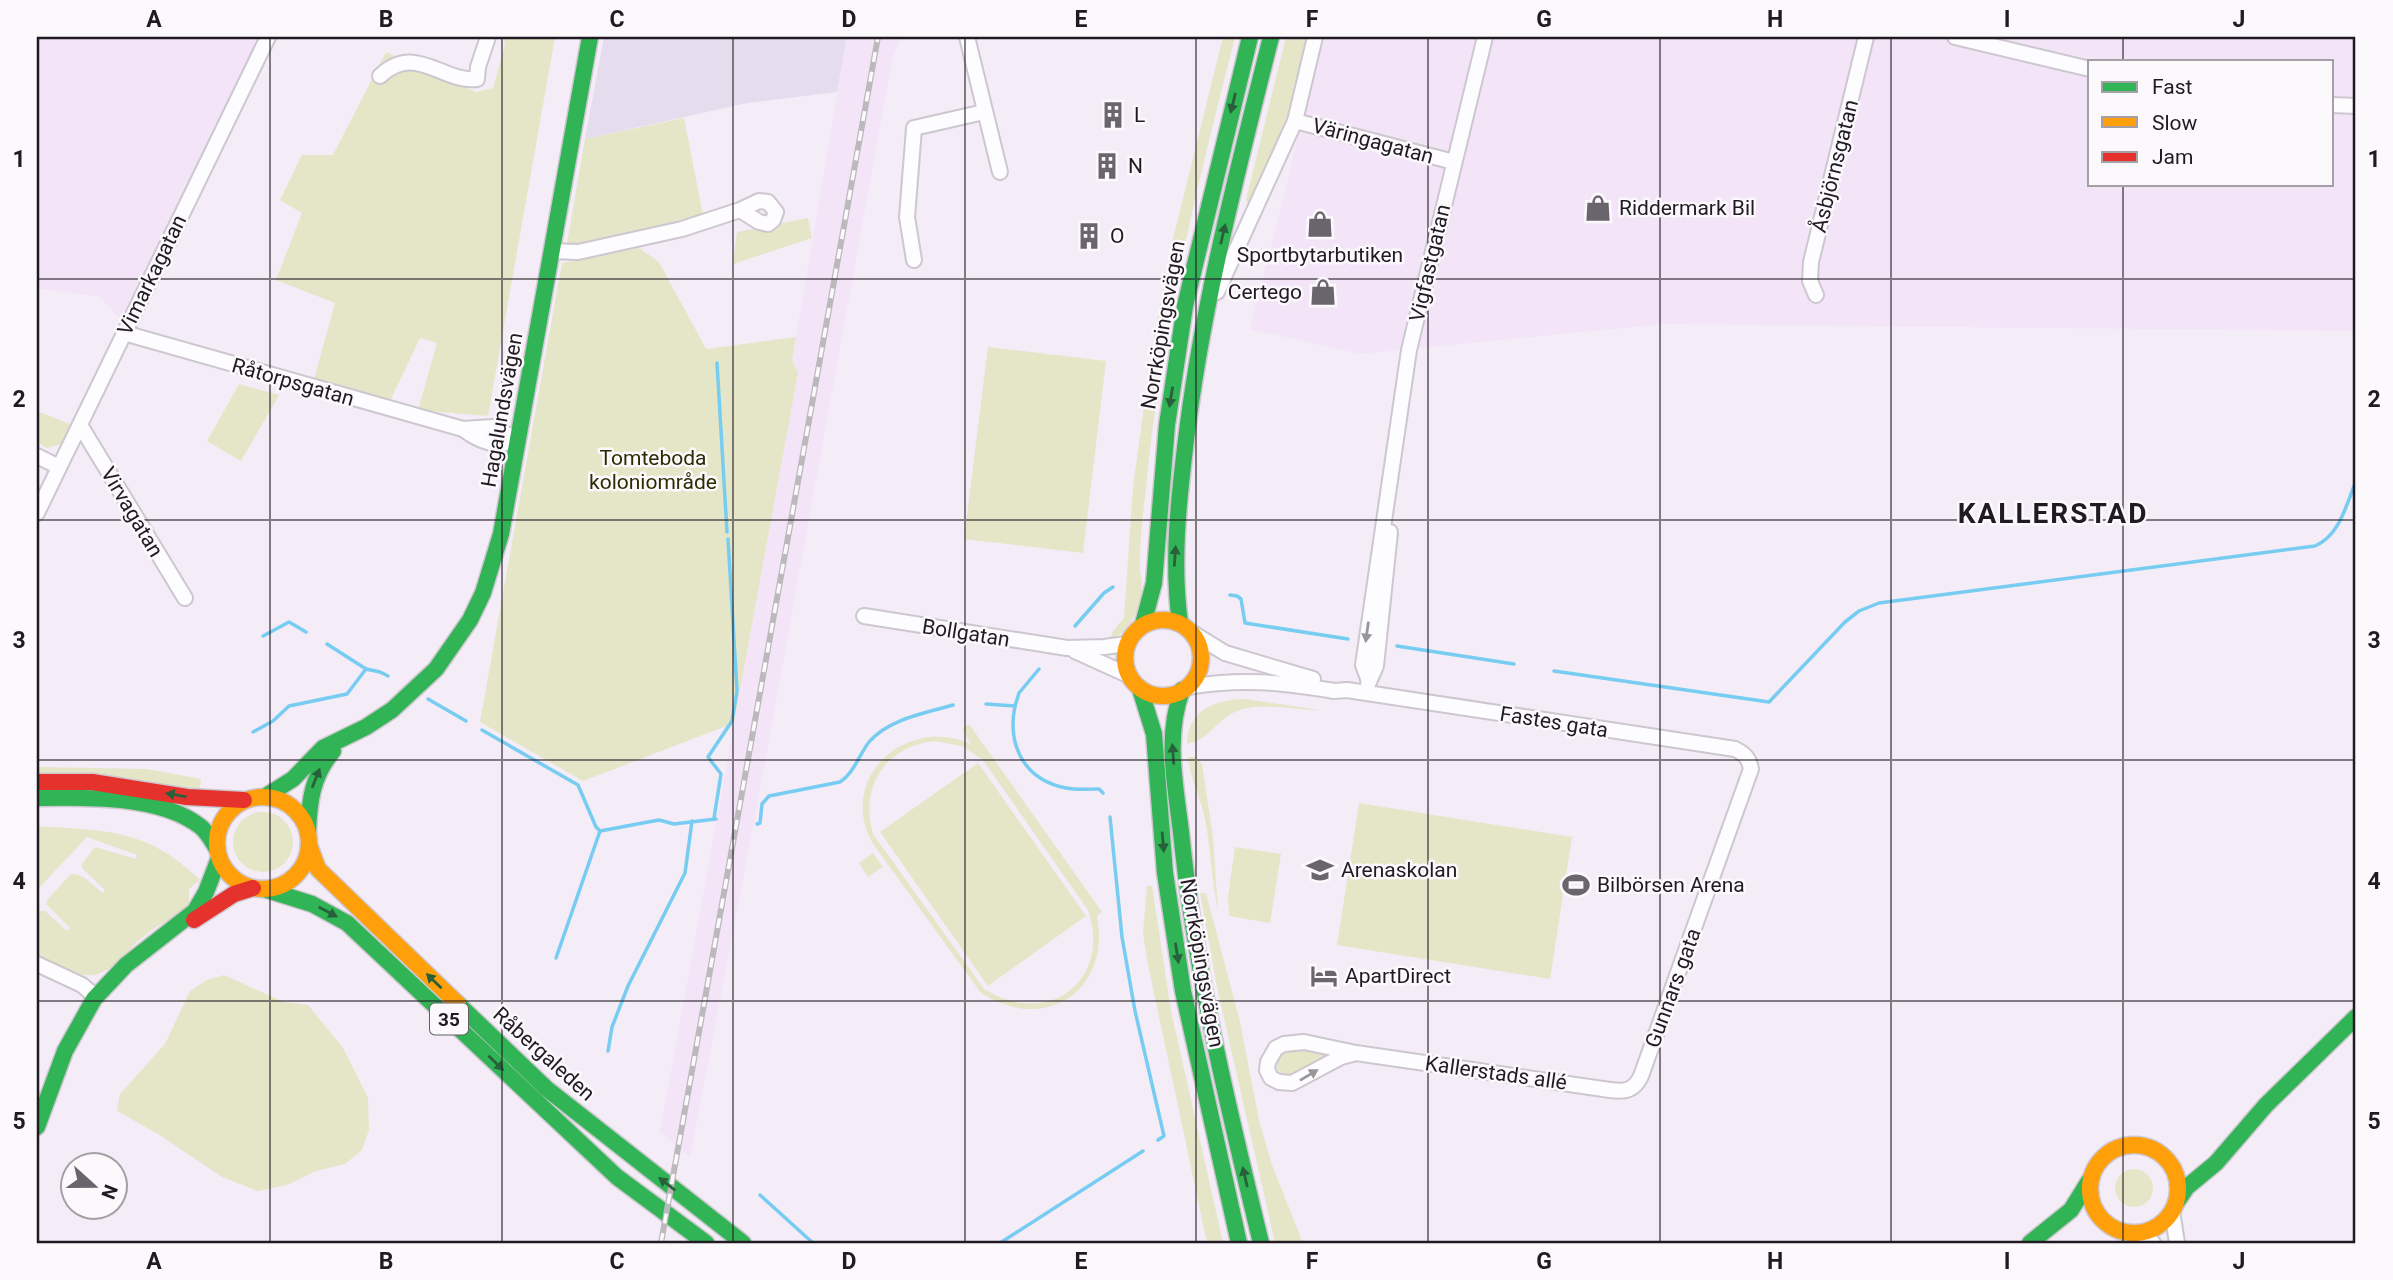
<svg xmlns="http://www.w3.org/2000/svg" width="2393" height="1280" font-family="Roboto,sans-serif">
  <rect width="100%" height="100%" fill="#f4ecf7"/>
  <!-- commercial -->
  <polygon fill="#e5ddee" points="604,37 847,37 837,92 747,103 585,139"/>
  <!-- built -->
  <g fill="#f3e4f8" fill-rule="evenodd">
    <polygon points="37,37 265,37 120,319 100,297 37,288"/>
    <polygon points="847,37 901,37 892,60 759,795 690,1157 660,1132 798,373 792,360"/>
    <path d="M1321,37h1035v294l-694,-7 -302,30 -110,-25 36,-142zM2090,61h242v123h-242z"/>
  </g>
  <!-- green -->
  <g fill="#e4e6c7" fill-rule="evenodd">
    <polygon points="503,37 555,37 488,416 418,410 437,343 420,338 390,401 314,379 335,303 276,280 302,213 280,200 302,155 333,155 386,52 476,92 493,88 505,44"/>
    <path d="M1223,37h12c-38,149 -75,297 -89,451 -3,25 -6,50 -6,74 -1,7 1,14 2,21 1,21 -11,50 -32,56l3,-8 11,-13 9,-131 20,-146 19,-98z"/>
    <polygon points="1286,37 1308,37 1289,111 1249,205 1246,200"/>
    <polygon points="684,118 703,215 579,244 567,243 585,139"/>
    <polygon points="808,218 812,238 733,264 737,232"/>
    <polygon points="639,248 659,262 706,349 796,337 792,360 798,373 734,723 583,781 480,722 562,263"/>
    <polygon points="988,347 1106,361 1083,553 964,539"/>
    <polygon points="239,384 279,395 241,461 207,441"/>
    <polygon points="37,411 72,425 61,444 47,448 37,442"/>
    <path d="M1245,699l75,11c-27,1 -56,-9 -83,1 -20,8 -28,29 -50,33 1,-35 28,-44 58,-45z"/>
    <path d="M969,724l133,188 -5,4c14,76 -52,118 -116,77l-108,-149c-37,-65 32,-129 98,-100l-9,-15zM935,741l27,5 21,14 105,150c24,71 -40,119 -104,79l-111,-155c-14,-48 13,-88 62,-93z"/>
    <path d="M1188,757h8l6,7 11,74 5,73c-7,-33 -7,-65 -14,-97 -5,-19 -14,-37 -16,-57z"/>
    <polygon points="978,763 1086,916 988,986 880,832"/>
    <polygon points="37,767 147,769 201,779 200,789 37,773"/>
    <polygon points="1359,803 1572,837 1550,979 1337,945"/>
    <circle cx="263" cy="842" r="30"/>
    <path d="M37,826c69,5 110,2 163,54l-11,9v16c-14,12 -31,20 -45,31 -15,11 -31,37 -51,39 -18,2 -40,-12 -56,-19v-45h8l22,20 3,-3 -24,-24 2,-5 23,-25c13,-1 22,12 32,19l2,-3 -22,-21 -2,-4 14,-18 41,12 1,-4 -50,-18 -50,53z"/>
    <polygon points="1235,847 1281,854 1270,923 1229,916 1228,897"/>
    <polygon points="873,853 883,867 868,877 859,863"/>
    <polygon points="1147,886 1152,886 1171,1011 1223,1243 1207,1243 1147,960 1143,933"/>
    <polygon points="1200,893 1206,893 1240,1022 1259,1120 1272,1165 1303,1243 1275,1243 1217,987"/>
    <polygon points="224,975 284,1002 308,1005 343,1048 368,1098 369,1130 362,1150 345,1164 316,1171 287,1185 258,1191 222,1177 158,1134 117,1111 120,1094 165,1044 190,991 207,980"/>
    <polygon points="1294,1047 1344,1051 1293,1076 1284,1075 1277,1070 1277,1058 1285,1050"/>
    <circle cx="2134" cy="1188" r="19"/>
  </g>
  <g fill="none" stroke-linecap="round" stroke-linejoin="round">
    <!-- stream -->
    <g stroke="#77ccf2" stroke-width="3.5">
      <polyline points="717,363 727,532"/>
      <polyline points="1230,595 1237,596 1241,599 1245,623 1348,639"/>
      <polyline points="1075,626 1104,593 1113,587"/>
      <polyline points="263,636 289,622 306,632"/>
      <polyline points="327,644 366,669 380,672 388,676"/>
      <polyline points="1397,646 1514,664"/>
      <path d="M1554,671l215,31 76,-80 14,-11 20,-8 436,-57c25,-11 31,-41 41,-65"/>
      <polyline points="428,699 466,721"/>
      <polyline points="986,704 1015,706 1019,693 1039,669"/>
      <path d="M1015,706c-8,39 9,74 51,82 11,2 22,1 33,1l4,4"/>
      <polyline points="482,730 578,785 596,827 600,831 659,820 674,824 716,819"/>
      <polyline points="253,732 273,721 289,706 347,694 366,669"/>
      <polyline points="1110,817 1122,937 1135,1011 1164,1136 1158,1140"/>
      <polyline points="714,818 721,774 708,757 732,721 737,691 728,539"/>
      <path d="M757,824l3,-1 2,-19 7,-8 71,-14c14,-9 19,-27 29,-40 19,-23 57,-29 84,-37"/>
      <polyline points="556,958 600,831"/>
      <polyline points="608,1051 612,1027 628,986 685,873 692,821"/>
      <polyline points="760,1195 813,1243"/>
      <polyline points="1000,1243 1143,1151"/>
    </g>
    <defs>
      <g id="street">
        <polyline points="967,37 1000,172"/>
        <polyline points="1955,37 2090,69"/>
        <path d="M380,76c35,-34 62,7 97,3l1,-12 10,-30"/>
        <polyline points="2332,105 2356,106"/>
        <polyline points="1295,121 1454,162"/>
        <polyline points="551,251 578,252 682,229 740,210 759,222 768,224 773,220 776,212 768,202 759,201 740,210"/>
        <polyline points="914,260 907,217 914,128 984,112"/>
        <polyline points="1217,292 1295,121 1315,37"/>
        <polyline points="1816,295 1810,281 1811,262 1866,37"/>
        <path d="M124,333l339,96c17,13 34,19 55,11"/>
        <polyline points="80,425 185,598"/>
        <polyline points="463,429 493,427 518,440"/>
        <polyline points="37,456 59,467"/>
        <polyline points="37,513 268,37"/>
        <polyline points="864,616 1067,648 1104,647 1127,644"/>
        <polyline points="1191,632 1225,653 1313,679"/>
        <polyline points="1075,651 1128,675"/>
        <polyline points="1369,681 1363,665 1409,350 1485,37"/>
        <polyline points="1368,684 1376,666 1390,532"/>
        <path d="M1187,687c56,-9 91,-5 147,4l13,-1 388,59c10,5 14,9 16,20l-110,307c-7,15 -16,16 -31,14l-254,-37 -52,-11 -20,2 -8,4 -8,14 -1,8 4,8 8,4 13,1 49,-26 15,-4"/>
        <polyline points="37,964 82,985 96,997"/>
        <polyline points="2172,1211 2177,1243"/>
        <polyline points="2137,1233 2153,1243"/>
      </g>
      <g id="fast">
        <path d="M1180,623c-8,-59 -2,-117 5,-175 16,-139 52,-275 86,-411"/>
        <polyline points="1143,624 1154,583 1167,425 1185,306 1250,37"/>
        <polyline points="1140,689 1154,734 1165,873 1183,991 1239,1243"/>
        <path d="M1182,690c-17,47 -7,93 -1,142 14,139 47,275 80,411"/>
        <polyline points="266,796 293,779 323,748 366,727 392,710 436,669 470,620 483,593 501,534 590,37"/>
        <path d="M37,798c49,-1 124,-3 164,29 7,6 11,14 16,22"/>
        <path d="M308,833c1,-31 4,-57 25,-82"/>
        <polyline points="264,889 312,904 347,923 617,1177 706,1243"/>
        <polyline points="458,1004 547,1089 743,1243"/>
        <polyline points="37,1127 65,1051 94,999 126,965 195,911 206,892 219,858"/>
        <polyline points="2176,1203 2187,1187 2216,1163 2266,1105 2356,1017"/>
        <polyline points="2030,1243 2071,1210 2089,1181"/>
      </g>
      <g id="slow">
        <circle cx="1163" cy="658" r="38"/>
        <circle cx="263" cy="843" r="46"/>
        <polyline points="309,845 318,869 458,1004"/>
        <circle cx="2134" cy="1189" r="44"/>
      </g>
      <g id="jam">
        <polyline points="37,782 92,782 187,797 244,800"/>
        <polyline points="194,920 234,894 253,888"/>
      </g>
    </defs>
    <!-- street casing -->
    <use href="#street" stroke="#cdc7cf" stroke-width="18"/>
    <!-- fast casing -->
    <use href="#fast" stroke="#cdc7cf" stroke-width="19"/>
    <!-- slow casing -->
    <use href="#slow" stroke="#cdc7cf" stroke-width="19"/>
    <!-- jam casing -->
    <use href="#jam" stroke="#cdc7cf" stroke-width="19"/>
    <!-- street -->
    <use href="#street" stroke="#fdfcfe" stroke-width="14"/>
    <!-- fast -->
    <use href="#fast" stroke="#30b455" stroke-width="16"/>
    <!-- slow -->
    <use href="#slow" stroke="#ff9f0a" stroke-width="16"/>
    <!-- jam -->
    <use href="#jam" stroke="#e5322d" stroke-width="16"/>
    <defs>
      <polyline id="rail" points="661,1243 878,37"/>
    </defs>
    <!-- rail casing -->
    <use href="#rail" stroke="#bbb9bc" stroke-width="6"/>
    <!-- rail -->
    <use href="#rail" stroke="#fcf9fd" stroke-width="3.5" stroke-dasharray="10" stroke-linecap="butt"/>
  </g>
  <!-- one-way arrows -->
  <defs><path id="oneway-solid" d="M-6-.8H1V-3.2L6.5 0L1 3.2V.8H-6Z" transform="scale(1.75)"/></defs>
  <g fill="#276039">
    <use href="#oneway-solid" transform="translate(1233 103) rotate(104)"/>
    <use href="#oneway-solid" transform="translate(1223 234) rotate(-77)"/>
    <use href="#oneway-solid" transform="translate(1171 397) rotate(99)"/>
    <use href="#oneway-solid" transform="translate(1175 556) rotate(-86)"/>
    <use href="#oneway-solid" transform="translate(1173 754) rotate(-94)"/>
    <use href="#oneway-solid" transform="translate(316 778) rotate(-68)"/>
    <use href="#oneway-solid" transform="translate(176 795) rotate(-170)"/>
    <use href="#oneway-solid" transform="translate(1163 842) rotate(85)"/>
    <use href="#oneway-solid" transform="translate(328 912) rotate(28)"/>
    <use href="#oneway-solid" transform="translate(1177 953) rotate(81)"/>
    <use href="#oneway-solid" transform="translate(434 981) rotate(-136)"/>
    <use href="#oneway-solid" transform="translate(496 1063) rotate(44)"/>
    <use href="#oneway-solid" transform="translate(1245 1177) rotate(-103)"/>
    <use href="#oneway-solid" transform="translate(667 1184) rotate(-142)"/>
  </g>
  <g fill="#9a979b">
    <use href="#oneway-solid" transform="translate(1367 632) rotate(98)"/>
    <use href="#oneway-solid" transform="translate(1309 1075) rotate(-31)"/>
  </g>
  <!-- grid -->
  <path fill="none" stroke="#201b22" stroke-width="2" stroke-opacity="0.55" d="M270,37v1206M502,37v1206M733,37v1206M965,37v1206M1196,37v1206M1428,37v1206M1660,37v1206M1891,37v1206M2123,37v24M2123,184v1059M37,279h2319M37,520h2319M37,760h2319M37,1001h2319"/>
  <!-- icons -->
  <defs>
    <symbol id="building-bare" viewBox="-9 -9 18 18"><path d="M-4-6H4V6H1V3H-1V6H-4ZM-2.5-4.3h1.7v1.8h-1.7ZM.8-4.3h1.7v1.8H.8ZM-2.5-1h1.7V.8h-1.7ZM.8-1h1.7V.8H.8Z" fill="#6a646d" stroke="#fcf9fd" stroke-width="2.5" paint-order="stroke"/></symbol>
    <symbol id="shop-bare" viewBox="-9 -9 18 18"><path d="M-5-2.5h2.3a2.7 3.5 0 0 1 5.4 0H5L5.5 6h-11ZM-1.5-2.5h3a1.5 2.3 0 0 0-3 0Z" fill="#6a646d" stroke="#fcf9fd" stroke-width="2.5" paint-order="stroke"/></symbol>
    <symbol id="school-bare" viewBox="-9 -9 18 18"><path d="M0-5L7-2L0 1L-7-2ZM-4 1L0 2.5L4 1V4Q0 6-4 4Z" fill="#6a646d" stroke="#fcf9fd" stroke-width="2.5" paint-order="stroke"/></symbol>
    <symbol id="stadium-bare" viewBox="-9 -9 18 18"><path d="M0-5a6.5 5 0 1 0 0 10a6.5 5 0 1 0 0-10ZM-3.5-1.8h7v3.6h-7Z" fill="#6a646d" stroke="#fcf9fd" stroke-width="2.5" paint-order="stroke"/></symbol>
    <symbol id="hotel-bare" viewBox="-9 -9 18 18"><path d="M-6-4.5h1.5V1H6V5H4.5V3h-9V5H-6ZM-4 0a1.8 1.8 0 1 1 3.6 0ZM.5 0V-2.5h3Q6-2.5 6 0Z" fill="#6a646d" stroke="#fcf9fd" stroke-width="2.5" paint-order="stroke"/></symbol>
  </defs>
  <g fill-rule="evenodd">
    <use href="#building-bare" x="1094" y="96" width="38" height="38"/>
    <use href="#building-bare" x="1088" y="147" width="38" height="38"/>
    <use href="#shop-bare" x="1579" y="189" width="38" height="38"/>
    <use href="#shop-bare" x="1301" y="205" width="38" height="38"/>
    <use href="#building-bare" x="1070" y="217" width="38" height="38"/>
    <use href="#shop-bare" x="1304" y="273" width="38" height="38"/>
    <use href="#school-bare" x="1301" y="851" width="38" height="38"/>
    <use href="#stadium-bare" x="1557" y="866" width="38" height="38"/>
    <use href="#hotel-bare" x="1305" y="957" width="38" height="38"/>
  </g>
  <g text-anchor="middle" dominant-baseline="central" stroke-width="5" stroke-linejoin="round" paint-order="stroke">
    <!-- shield labels -->
    <rect fill="#fcf9fd" stroke="#625e64" stroke-width="2" x="430" y="1003.5" width="38" height="31" rx="5"/>
    <g font-size="19" font-weight="bold" fill="#201b22">
      <text x="449" y="1019">35</text>
    </g>
    <!-- poi labels -->
    <g font-size="21" fill="#201b22" stroke="#fcf9fd" text-anchor="start">
      <text x="1134" y="115">L</text>
      <text x="1128" y="166">N</text>
      <text x="1619" y="208">Riddermark Bil</text>
      <text x="1110" y="236">O</text>
      <text x="1320" y="255" text-anchor="middle">Sportbytarbutiken</text>
      <text x="1302" y="292" text-anchor="end">Certego</text>
      <text x="1341" y="870">Arenaskolan</text>
      <text x="1597" y="885">Bilbörsen Arena</text>
      <text x="1345" y="976">ApartDirect</text>
    </g>
    <!-- street labels -->
    <g font-size="21" fill="#201b22" stroke="#fcf9fd">
      <text transform="translate(1373 141) rotate(15)">Väringagatan</text>
      <text transform="translate(1835 166) rotate(-76)">Åsbjörnsgatan</text>
      <text transform="translate(1430 263) rotate(-77)">Vigfastgatan</text>
      <text transform="translate(152 275) rotate(-64)">Vimarkagatan</text>
      <text transform="translate(1163 325) rotate(-80)">Norrköpingsvägen</text>
      <text transform="translate(293 382) rotate(16)">Råtorpsgatan</text>
      <text transform="translate(502 410) rotate(-80)">Hagalundsvägen</text>
      <text transform="translate(132 512) rotate(59)">Virvagatan</text>
      <text transform="translate(966 633) rotate(9)">Bollgatan</text>
      <text transform="translate(1554 722) rotate(9)">Fastes gata</text>
      <text transform="translate(1202 963) rotate(80)">Norrköpingsvägen</text>
      <text transform="translate(1673 988) rotate(-70)">Gunnars gata</text>
      <text transform="translate(544 1054) rotate(42)">Råbergaleden</text>
      <text transform="translate(1496 1073) rotate(8)">Kallerstads allé</text>
    </g>
    <!-- park labels -->
    <g font-size="21" fill="#292e02" stroke="#fcf9fd">
      <text x="653" y="458">Tomteboda<tspan x="653" dy="24">koloniområde</tspan></text>
    </g>
    <!-- district labels -->
    <g font-size="28" font-weight="bold" letter-spacing="2" fill="#201b22" stroke="#fcf9fd">
      <text x="2053" y="513">KALLERSTAD</text>
    </g>
  </g>
  <!-- border -->
  <rect width="2393" height="1280" fill="none" stroke="#fcf9fd" stroke-width="77"/>
  <!-- legend -->
  <rect x="2088" y="60" width="245" height="126" fill="#fcf9fd" stroke="#a4a0a5" stroke-width="2"/>
  <rect x="2102" y="82" width="35" height="10" fill="#30b455" stroke="#a4a0a5" stroke-width="2"/>
  <text x="2152" y="94" font-size="21" fill="#201b22">Fast</text>
  <rect x="2102" y="117" width="35" height="10" fill="#ff9f0a" stroke="#a4a0a5" stroke-width="2"/>
  <text x="2152" y="130" font-size="21" fill="#201b22">Slow</text>
  <rect x="2102" y="152" width="35" height="10" fill="#e5322d" stroke="#a4a0a5" stroke-width="2"/>
  <text x="2152" y="164" font-size="21" fill="#201b22">Jam</text>
  <!-- north arrow -->
  <g transform="translate(94 1186) rotate(111)"><circle r="33" fill="#fcf9fd" stroke="#a4a0a5" stroke-width="2"/>
  <path d="M0-5L12 26L0 18L-12 26Z" fill="#6a646d"/>
  <text y="-10" font-size="19" font-weight="bold" text-anchor="middle" fill="#201b22">N</text>
  </g>
  <rect x="38" y="38" width="2316" height="1204" fill="none" stroke="#201b22" stroke-width="2.5"/>
  <g font-size="23" text-anchor="middle" font-weight="bold" fill="#201b22">
    <text x="154" y="27">A</text>
    <text x="386" y="27">B</text>
    <text x="617" y="27">C</text>
    <text x="849" y="27">D</text>
    <text x="1081" y="27">E</text>
    <text x="1312" y="27">F</text>
    <text x="1544" y="27">G</text>
    <text x="1775" y="27">H</text>
    <text x="2007" y="27">I</text>
    <text x="2239" y="27">J</text>
    <text x="19" y="167">1</text>
    <text x="2374" y="167">1</text>
    <text x="19" y="407">2</text>
    <text x="2374" y="407">2</text>
    <text x="19" y="648">3</text>
    <text x="2374" y="648">3</text>
    <text x="19" y="889">4</text>
    <text x="2374" y="889">4</text>
    <text x="19" y="1129">5</text>
    <text x="2374" y="1129">5</text>
    <text x="154" y="1269">A</text>
    <text x="386" y="1269">B</text>
    <text x="617" y="1269">C</text>
    <text x="849" y="1269">D</text>
    <text x="1081" y="1269">E</text>
    <text x="1312" y="1269">F</text>
    <text x="1544" y="1269">G</text>
    <text x="1775" y="1269">H</text>
    <text x="2007" y="1269">I</text>
    <text x="2239" y="1269">J</text>
  </g>
</svg>
